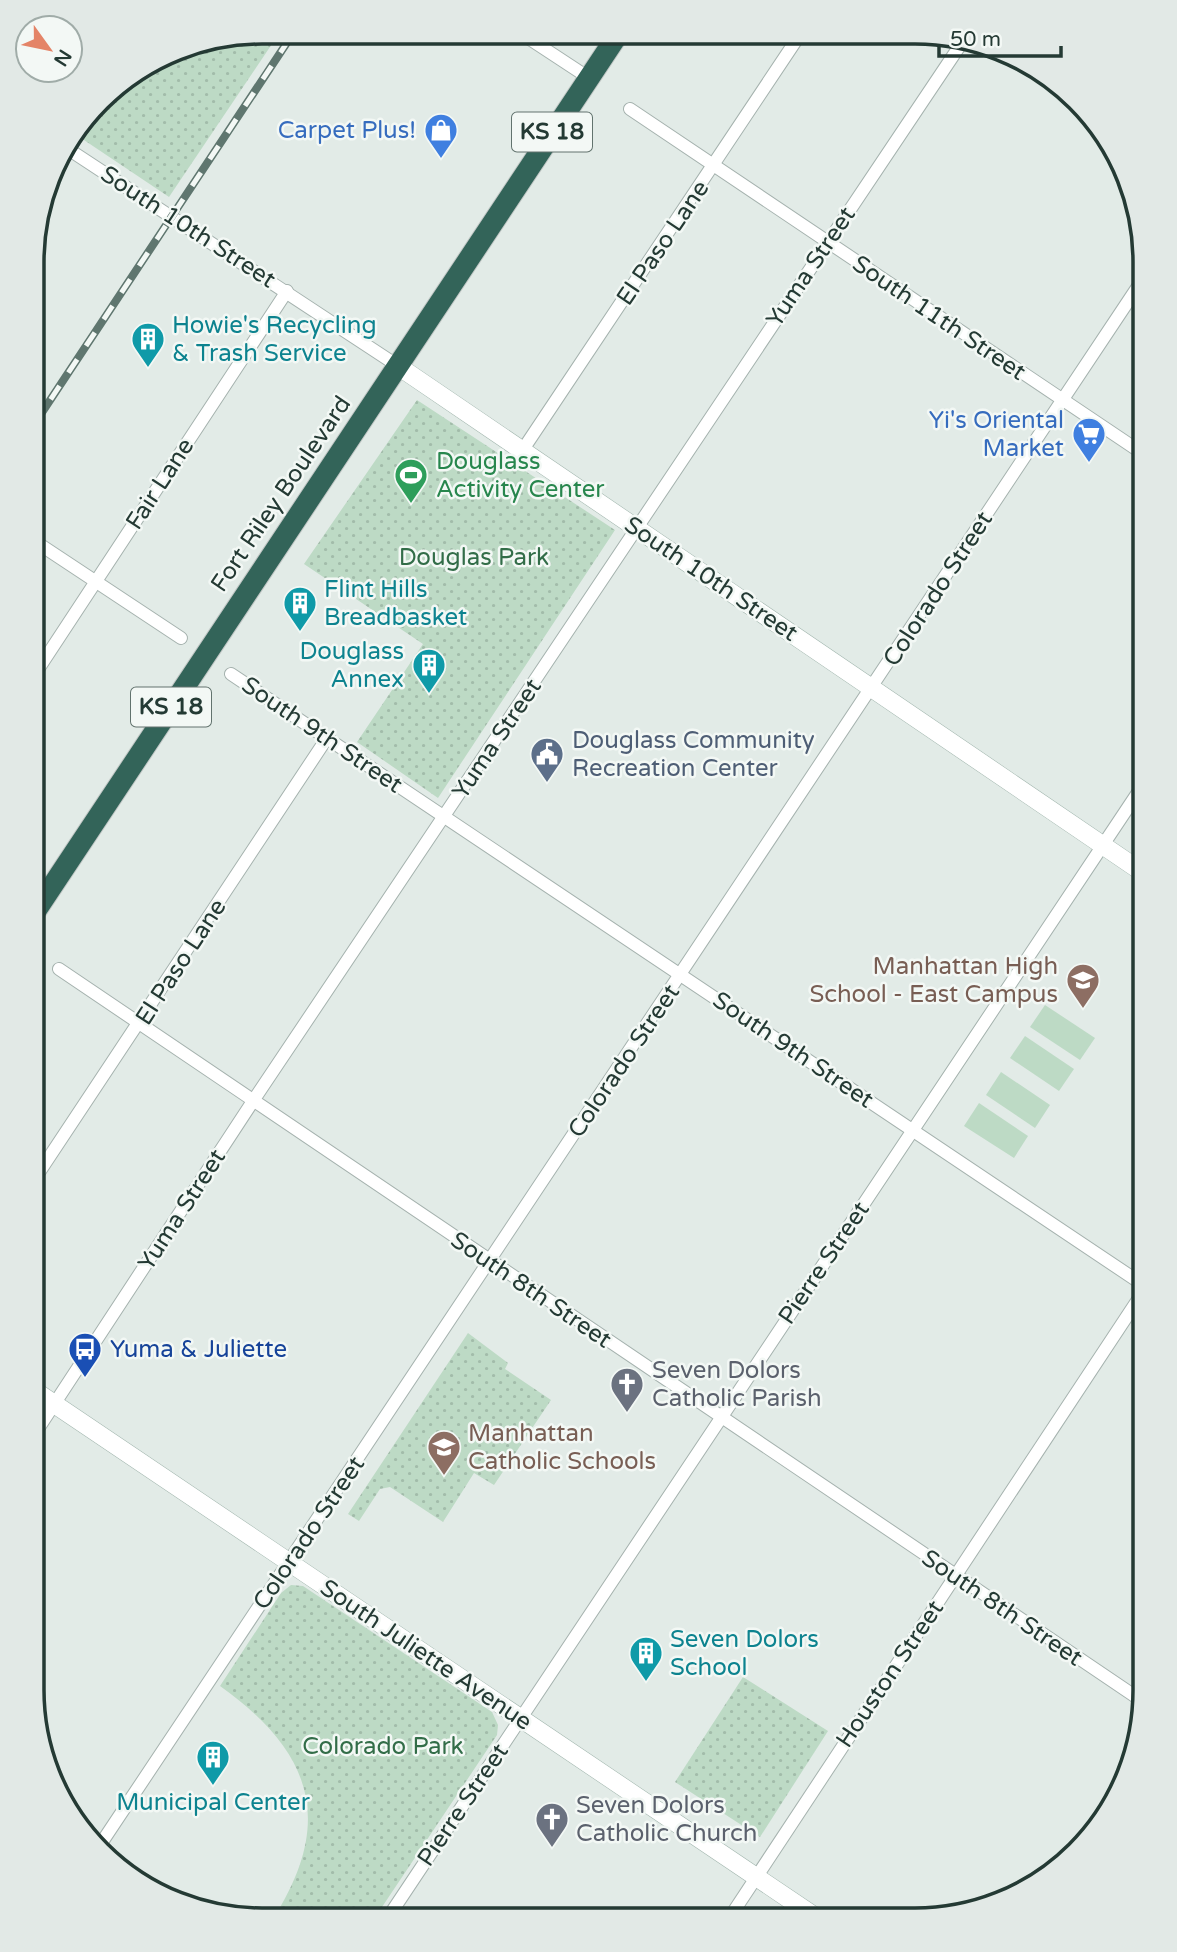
<svg xmlns="http://www.w3.org/2000/svg" width="1177" height="1952" font-family="'Varela Round',sans-serif">
  <defs>
    <pattern id="park-dots" width="8" height="8" patternUnits="userSpaceOnUse" patternTransform="scale(1.75)"><rect width="8" height="8" fill="#bddac5"/><path d="M2 2h.1M6 6h.1" fill="none" stroke="#a2bcaa" stroke-width="1.8" stroke-linecap="round"/></pattern>
  </defs>
  <rect width="100%" height="100%" fill="#e2ebe7"/>
  <!-- grass -->
  <g fill="#bddac5">
    <polygon points="1045,1005 1095,1038 1080,1060 1030,1027"/>
    <polygon points="1025,1036 1074,1069 1059,1091 1010,1058"/>
    <polygon points="1001,1072 1050,1105 1035,1128 986,1095"/>
    <polygon points="979,1103 1028,1136 1014,1158 964,1126"/>
  </g>
  <!-- park -->
  <g fill="url(#park-dots)">
    <polygon points="262,32 280,32 169,197 75,134 110,89 174,49"/>
    <polygon points="417,400 615,530 438,798 357,742 423,644 304,564"/>
    <polygon points="468,1333 508,1363 505,1369 551,1400 494,1485 474,1473 443,1522 390,1487 380,1489 359,1521 348,1514"/>
    <path d="M291,1585l12,1 189,126 6,13 -1,10 -123,184h-101c63,-99 38,-168 -53,-233l61,-93z"/>
    <polygon points="743,1677 828,1731 760,1837 675,1782"/>
  </g>
  <g fill="none" stroke-linecap="round" stroke-linejoin="round">
    <defs>
      <g id="street">
        <polyline points="519,32 589,78"/>
        <polyline points="630,109 1145,455"/>
        <polyline points="65,147 398,366"/>
        <polyline points="522,451 801,33"/>
        <polyline points="33,540 181,638"/>
        <polyline points="231,674 1145,1286"/>
        <polyline points="33,677 287,291"/>
        <polyline points="59,969 1145,1703"/>
        <polyline points="32,1183 327,738"/>
        <polyline points="32,1438 253,1101 963,41"/>
        <polyline points="100,1845 1145,276"/>
        <polyline points="387,1919 1145,782"/>
        <polyline points="728,1920 1145,1289"/>
      </g>
      <g id="secondary">
        <polyline points="398,366 1145,874"/>
        <polyline points="32,1389 820,1920"/>
      </g>
      <polyline id="highway" points="33,915 619,33"/>
    </defs>
    <!-- street casing -->
    <use href="#street" stroke="#a5b2ae" stroke-width="14"/>
    <!-- secondary casing -->
    <use href="#secondary" stroke="#a2b6ae" stroke-width="19"/>
    <!-- highway casing -->
    <use href="#highway" stroke="#c2c8c6" stroke-width="23"/>
    <!-- street -->
    <use href="#street" stroke="#fff" stroke-width="12"/>
    <!-- secondary -->
    <use href="#secondary" stroke="#fff" stroke-width="18"/>
    <!-- highway -->
    <use href="#highway" stroke="#336459" stroke-width="21"/>
    <defs>
      <polyline id="rail" points="33,426 294,32"/>
    </defs>
    <!-- rail casing -->
    <use href="#rail" stroke="#5f766f" stroke-width="8"/>
    <!-- rail -->
    <use href="#rail" stroke="#f3f8f5" stroke-width="5" stroke-dasharray="16" stroke-linecap="butt"/>
  </g>
  <!-- icons -->
  <defs>
    <symbol id="shop-pin" viewBox="-11 -11 22 30"><path d="M0 17L-7.5 6A9.5 9.5 0 1 1 7.5 6Z" fill="#3f7fe0" stroke="#f3f8f5"/><path d="M-5-2.5h2.3a2.7 3.5 0 0 1 5.4 0H5L5.5 6h-11ZM-1.5-2.5h3a1.5 2.3 0 0 0-3 0Z" fill="#fff"/></symbol>
    <symbol id="building-pin" viewBox="-11 -11 22 30"><path d="M0 17L-7.5 6A9.5 9.5 0 1 1 7.5 6Z" fill="#0f9aa8" stroke="#f3f8f5"/><path d="M-4-6H4V6H1V3H-1V6H-4ZM-2.5-4.3h1.7v1.8h-1.7ZM.8-4.3h1.7v1.8H.8ZM-2.5-1h1.7V.8h-1.7ZM.8-1h1.7V.8H.8Z" fill="#fff"/></symbol>
    <symbol id="supermarket-pin" viewBox="-11 -11 22 30"><path d="M0 17L-7.5 6A9.5 9.5 0 1 1 7.5 6Z" fill="#3f7fe0" stroke="#f3f8f5"/><path d="M-6-5.5h2.5l.6 2H6L4.5 2H-2.5L-4.4-4H-6ZM-1.5 3.2a1.3 1.3 0 1 0 .1 0ZM3 3.2a1.3 1.3 0 1 0 .1 0Z" fill="#fff"/></symbol>
    <symbol id="stadium-pin" viewBox="-11 -11 22 30"><path d="M0 17L-7.5 6A9.5 9.5 0 1 1 7.5 6Z" fill="#2e9e5b" stroke="#f3f8f5"/><path d="M0-5a6.5 5 0 1 0 0 10a6.5 5 0 1 0 0-10ZM-3.5-1.8h7v3.6h-7Z" fill="#fff"/></symbol>
    <symbol id="civic-pin" viewBox="-11 -11 22 30"><path d="M0 17L-7.5 6A9.5 9.5 0 1 1 7.5 6Z" fill="#5c6f8a" stroke="#f3f8f5"/><path d="M-.6-6.5H3V-4.5H.6V-3L4-1V1h2V6H-6V1h2V-1L-.6-3ZM-1.2 2.5V6h2.4V2.5Z" fill="#fff"/></symbol>
    <symbol id="school-pin" viewBox="-11 -11 22 30"><path d="M0 17L-7.5 6A9.5 9.5 0 1 1 7.5 6Z" fill="#8d6e63" stroke="#f3f8f5"/><path d="M0-5L7-2L0 1L-7-2ZM-4 1L0 2.5L4 1V4Q0 6-4 4Z" fill="#fff"/></symbol>
    <symbol id="bus-pin" viewBox="-11 -11 22 30"><path d="M0 17L-7.5 6A9.5 9.5 0 1 1 7.5 6Z" fill="#1a4fb4" stroke="#f3f8f5"/><path d="M-5-6H5V4H4V6H2V4H-2V6H-4V4H-5ZM-3.5-4V0h7V-4ZM-3.5 1.2v1.5H-2V1.2ZM2 1.2v1.5H3.5V1.2Z" fill="#fff"/></symbol>
    <symbol id="church-pin" viewBox="-11 -11 22 30"><path d="M0 17L-7.5 6A9.5 9.5 0 1 1 7.5 6Z" fill="#6b7280" stroke="#f3f8f5"/><path d="M-1.2-6h2.4v3.5h3.3v2.4h-3.3V6h-2.4V-.1h-3.3v-2.4h3.3Z" fill="#fff"/></symbol>
  </defs>
  <g fill-rule="evenodd">
    <use href="#shop-pin" x="422" y="111" width="38" height="52"/>
    <use href="#building-pin" x="129" y="320" width="38" height="52"/>
    <use href="#supermarket-pin" x="1070" y="415" width="38" height="52"/>
    <use href="#stadium-pin" x="392" y="456" width="38" height="52"/>
    <use href="#building-pin" x="281" y="584" width="38" height="52"/>
    <use href="#building-pin" x="410" y="646" width="38" height="52"/>
    <use href="#civic-pin" x="528" y="735" width="38" height="52"/>
    <use href="#school-pin" x="1064" y="961" width="38" height="52"/>
    <use href="#bus-pin" x="66" y="1330" width="38" height="52"/>
    <use href="#church-pin" x="608" y="1365" width="38" height="52"/>
    <use href="#school-pin" x="425" y="1428" width="38" height="52"/>
    <use href="#building-pin" x="627" y="1634" width="38" height="52"/>
    <use href="#building-pin" x="194" y="1738" width="38" height="52"/>
    <use href="#church-pin" x="533" y="1800" width="38" height="52"/>
  </g>
  <g text-anchor="middle" dominant-baseline="central" stroke-width="5" stroke-linejoin="round" paint-order="stroke">
    <!-- shield labels -->
    <g fill="#f3f8f5" stroke="#62736e" stroke-width="2">
      <rect x="512" y="112.5" width="80" height="39" rx="5"/>
      <rect x="131" y="687.5" width="80" height="39" rx="5"/>
    </g>
    <g font-size="23" font-weight="bold" fill="#243a34">
      <text x="552" y="132">KS 18</text>
      <text x="171" y="707">KS 18</text>
    </g>
    <!-- shop labels -->
    <g font-size="24" fill="#366cbe" stroke="#f3f8f5" text-anchor="end">
      <text x="416" y="130">Carpet Plus!</text>
      <text x="1064" y="420">Yi's Oriental<tspan x="1064" dy="28">Market</tspan></text>
    </g>
    <!-- street labels -->
    <g font-size="24" fill="#243a34" stroke="#f3f8f5">
      <text transform="translate(188 227) rotate(33)">South 10th Street</text>
      <text transform="translate(663 243) rotate(-56)">El Paso Lane</text>
      <text transform="translate(811 267) rotate(-56)">Yuma Street</text>
      <text transform="translate(939 318) rotate(34)">South 11th Street</text>
      <text transform="translate(160 484) rotate(-57)">Fair Lane</text>
      <text transform="translate(281 494) rotate(-56)">Fort Riley Boulevard</text>
      <text transform="translate(711 579) rotate(34)">South 10th Street</text>
      <text transform="translate(938 589) rotate(-57)">Colorado Street</text>
      <text transform="translate(322 735) rotate(34)">South 9th Street</text>
      <text transform="translate(497 739) rotate(-56)">Yuma Street</text>
      <text transform="translate(181 962) rotate(-57)">El Paso Lane</text>
      <text transform="translate(793 1050) rotate(34)">South 9th Street</text>
      <text transform="translate(624 1061) rotate(-56)">Colorado Street</text>
      <text transform="translate(182 1210) rotate(-57)">Yuma Street</text>
      <text transform="translate(824 1263) rotate(-56)">Pierre Street</text>
      <text transform="translate(531 1290) rotate(34)">South 8th Street</text>
      <text transform="translate(309 1533) rotate(-56)">Colorado Street</text>
      <text transform="translate(1002 1608) rotate(34)">South 8th Street</text>
      <text transform="translate(426 1655) rotate(34)">South Juliette Avenue</text>
      <text transform="translate(890 1674) rotate(-56)">Houston Street</text>
      <text transform="translate(463 1805) rotate(-56)">Pierre Street</text>
    </g>
    <!-- culture labels -->
    <g font-size="24" fill="#0d838f" stroke="#f3f8f5" text-anchor="start">
      <text x="172" y="325">Howie's Recycling<tspan x="172" dy="28">&amp; Trash Service</tspan></text>
      <text x="324" y="589">Flint Hills<tspan x="324" dy="28">Breadbasket</tspan></text>
      <text x="404" y="651" text-anchor="end">Douglass<tspan x="404" dy="28">Annex</tspan></text>
      <text x="670" y="1639">Seven Dolors<tspan x="670" dy="28">School</tspan></text>
      <text x="213" y="1802" text-anchor="middle">Municipal Center</text>
    </g>
    <!-- leisure labels -->
    <g font-size="24" fill="#27864d" stroke="#f3f8f5" text-anchor="start">
      <text x="436" y="461">Douglass<tspan x="436" dy="28">Activity Center</tspan></text>
    </g>
    <!-- park labels -->
    <g font-size="24" fill="#326d48" stroke="#f3f8f5">
      <text x="474" y="557">Douglas Park</text>
      <text x="383" y="1746">Colorado Park</text>
    </g>
    <!-- service labels -->
    <g font-size="24" fill="#4e5e75" stroke="#f3f8f5" text-anchor="start">
      <text x="572" y="740">Douglass Community<tspan x="572" dy="28">Recreation Center</tspan></text>
    </g>
    <!-- education labels -->
    <g font-size="24" fill="#785e54" stroke="#f3f8f5" text-anchor="end">
      <text x="1058" y="966">Manhattan High<tspan x="1058" dy="28">School - East Campus</tspan></text>
      <text x="468" y="1433" text-anchor="start">Manhattan<tspan x="468" dy="28">Catholic Schools</tspan></text>
    </g>
    <!-- transit labels -->
    <g font-size="24" fill="#164399" stroke="#f3f8f5" text-anchor="start">
      <text x="110" y="1349">Yuma &amp; Juliette</text>
    </g>
    <!-- worship labels -->
    <g font-size="24" fill="#5b616d" stroke="#f3f8f5" text-anchor="start">
      <text x="652" y="1370">Seven Dolors<tspan x="652" dy="28">Catholic Parish</tspan></text>
      <text x="576" y="1805">Seven Dolors<tspan x="576" dy="28">Catholic Church</tspan></text>
    </g>
  </g>
  <!-- crop -->
  <path d="M0 0H1177V1952H0ZM262 44H915A218 218 0 0 1 1133 262V1690A218 218 0 0 1 915 1908H262A218 218 0 0 1 44 1690V262A218 218 0 0 1 262 44Z" fill="#e2e9e6" fill-rule="evenodd"/>
  <path fill="none" stroke="#243a34" stroke-width="3.5" d="M262 44H915A218 218 0 0 1 1133 262V1690A218 218 0 0 1 915 1908H262A218 218 0 0 1 44 1690V262A218 218 0 0 1 262 44Z"/>
  <!-- north arrow -->
  <g transform="translate(49 49) rotate(123)"><circle r="33" fill="#f3f8f5" stroke="#a0aca8" stroke-width="2"/>
  <path d="M0-5L12 26L0 18L-12 26Z" fill="#e48467"/>
  <text y="-10" font-size="19" font-weight="bold" text-anchor="middle" fill="#243a34">N</text>
  </g>
  <!-- scale -->
  <path d="M939 46v10h122v-10" fill="none" stroke="#243a34" stroke-width="3.5"/>
  <text x="950" y="46" font-size="21" fill="#243a34" stroke="#f3f8f5" stroke-width="5" paint-order="stroke">50 m</text>
</svg>
